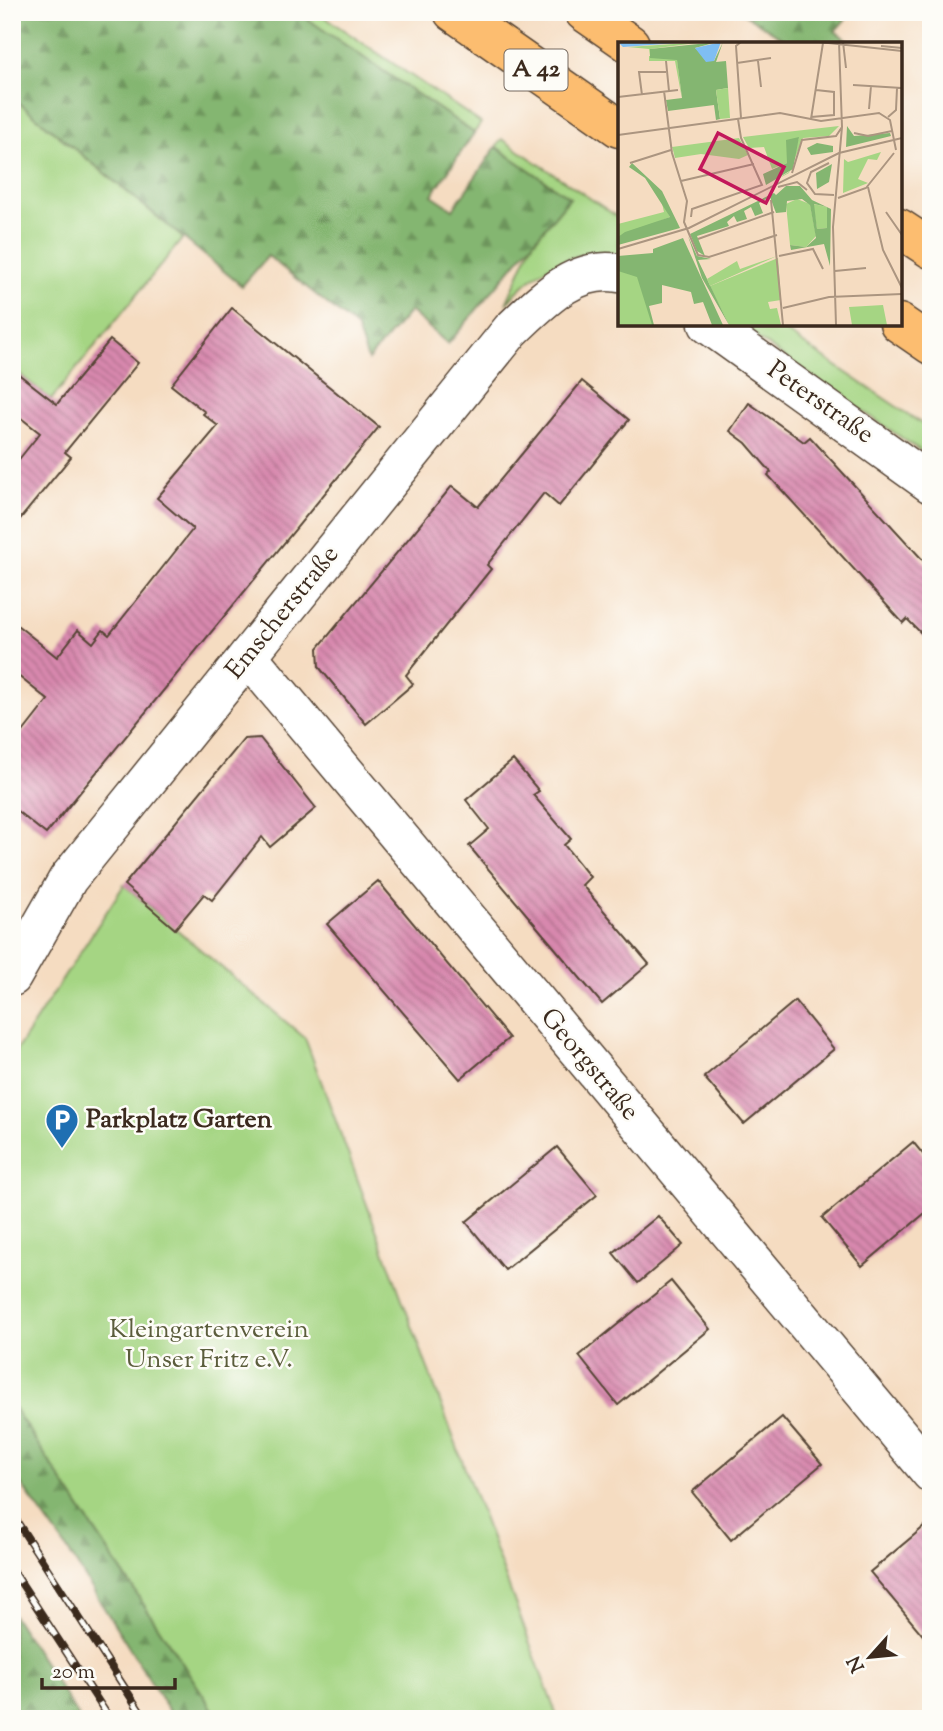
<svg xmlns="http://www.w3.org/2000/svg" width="943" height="1731" font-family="'Sorts Mill Goudy',serif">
  <defs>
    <pattern id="forest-firs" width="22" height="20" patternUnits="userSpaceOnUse" patternTransform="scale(1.75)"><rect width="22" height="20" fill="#84b671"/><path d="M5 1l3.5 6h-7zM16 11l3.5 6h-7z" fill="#6d945c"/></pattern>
    <pattern id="building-back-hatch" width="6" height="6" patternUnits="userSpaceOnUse" patternTransform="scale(1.75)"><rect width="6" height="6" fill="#d888ae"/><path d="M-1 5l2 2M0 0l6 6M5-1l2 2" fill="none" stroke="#b06f8d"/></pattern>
  </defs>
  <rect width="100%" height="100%" fill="#fdfcf7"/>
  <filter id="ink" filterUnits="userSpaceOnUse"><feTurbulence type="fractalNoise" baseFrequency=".0143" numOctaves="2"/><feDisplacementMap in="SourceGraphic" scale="14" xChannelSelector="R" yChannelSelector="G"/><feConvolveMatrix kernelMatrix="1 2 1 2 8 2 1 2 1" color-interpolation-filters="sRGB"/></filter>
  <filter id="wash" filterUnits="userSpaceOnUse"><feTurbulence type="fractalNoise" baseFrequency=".00686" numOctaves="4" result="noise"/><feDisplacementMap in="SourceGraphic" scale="28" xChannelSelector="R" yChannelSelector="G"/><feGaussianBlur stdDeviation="1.57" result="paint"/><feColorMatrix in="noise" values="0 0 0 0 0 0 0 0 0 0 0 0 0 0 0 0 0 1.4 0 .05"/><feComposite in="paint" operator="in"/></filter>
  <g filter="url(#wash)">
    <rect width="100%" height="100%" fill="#f5dcc1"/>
    <!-- green -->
    <g fill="#a5d583" stroke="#708050" stroke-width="2">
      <polygon points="297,12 317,12 481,123 474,133"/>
      <polygon points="12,97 183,238 51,400 12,368"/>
      <path d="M502,139l117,79v38c-47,-9 -84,13 -113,48l27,-62 37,-44 -74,-51z"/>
      <polygon points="736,324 774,324 931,430 931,458"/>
      <polygon points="124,885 305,1038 558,1719 219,1719 12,1405 12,1057"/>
    </g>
    <!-- forest -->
    <g fill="url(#forest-firs)" stroke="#607048" stroke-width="2">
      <polygon points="12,12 297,12 474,133 432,195 453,209 496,147 570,198 448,344 410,311 368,360 356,327 268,256 242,286 12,97"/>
      <polygon points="741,12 852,12 835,31 853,44 792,44"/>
      <polygon points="12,1405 219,1719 174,1719 67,1549 12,1472"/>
      <polygon points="12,1614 13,1615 80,1719 12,1719"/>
    </g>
    <g id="blocks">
      <!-- building -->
      <g fill="url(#building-back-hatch)">
        <polygon points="232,308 379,427 46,834 12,807 12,746 48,700 12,671 12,621 57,657 78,630 93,643 103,630 109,635 193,529 157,498 218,426 203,414 205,412 171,385"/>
        <polygon points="110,340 138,363 65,452 71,457 12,529 12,468 40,433 12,411 12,369 57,404"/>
        <polygon points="582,381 629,420 559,506 544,493 487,565 491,569 406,675 413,684 366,724 319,667 318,648 452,486 478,507"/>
        <polygon points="749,403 804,442 810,437 931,569 931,643 907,619 903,623 768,475 771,472 746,443 730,431"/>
        <polygon points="260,738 316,808 270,847 262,837 212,900 204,894 175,929 124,885 244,739"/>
        <polygon points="513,760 539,791 533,795 571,839 564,845 590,877 582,885 649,964 602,1004 469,846 489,829 466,800"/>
        <polygon points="378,881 509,1038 460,1079 327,924"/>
        <polygon points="795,1001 834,1049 744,1124 704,1077"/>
        <polygon points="913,1142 931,1164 931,1208 862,1266 822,1218"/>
        <polygon points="557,1147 597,1195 505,1270 466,1222"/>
        <polygon points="658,1216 683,1245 638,1283 613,1253"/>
        <polygon points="671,1281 710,1329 618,1405 579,1356"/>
        <polygon points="782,1417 822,1464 731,1540 692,1492"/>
        <polygon points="931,1521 931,1645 870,1572"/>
      </g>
    </g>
  </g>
  <g filter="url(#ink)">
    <use href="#blocks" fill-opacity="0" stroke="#574536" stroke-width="2"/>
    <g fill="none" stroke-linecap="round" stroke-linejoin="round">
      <defs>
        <g id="minor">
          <polyline points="708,324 931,484"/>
          <polyline points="248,656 931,1473"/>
          <path d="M12,977l56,-98 443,-549c29,-27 63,-65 108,-57"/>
        </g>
        <g id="highway">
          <polyline points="453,12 619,128"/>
          <polyline points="584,12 630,44"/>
          <polyline points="899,228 931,249"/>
          <polyline points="899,323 931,345"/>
        </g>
      </defs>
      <!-- minor casing -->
      <use href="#minor" stroke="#574536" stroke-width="41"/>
      <!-- highway casing -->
      <use href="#highway" stroke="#574536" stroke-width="41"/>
      <!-- minor -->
      <use href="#minor" stroke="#fff" stroke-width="38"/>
      <!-- highway -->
      <use href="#highway" stroke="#fcbd6f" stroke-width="38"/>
      <defs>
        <g id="rail">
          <polyline points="12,1514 145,1719"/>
          <polyline points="12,1569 110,1719"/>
        </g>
      </defs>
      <!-- rail casing -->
      <use href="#rail" stroke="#3b2a1e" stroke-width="8"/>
      <!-- rail -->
      <use href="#rail" stroke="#fdfcf7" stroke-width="5" stroke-dasharray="16" stroke-linecap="butt"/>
    </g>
  </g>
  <!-- icons -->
  <defs>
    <symbol id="parking-pin" viewBox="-11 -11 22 30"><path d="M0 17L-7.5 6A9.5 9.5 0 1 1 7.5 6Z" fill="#1f6fb2" stroke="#fdfcf7"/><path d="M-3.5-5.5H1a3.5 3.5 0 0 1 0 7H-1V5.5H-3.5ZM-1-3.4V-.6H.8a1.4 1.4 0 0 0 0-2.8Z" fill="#fff"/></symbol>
  </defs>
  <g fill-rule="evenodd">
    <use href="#parking-pin" x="43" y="1101" width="38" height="52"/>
  </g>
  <g text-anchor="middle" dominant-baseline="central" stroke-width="5" stroke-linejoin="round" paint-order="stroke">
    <!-- shield labels -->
    <rect fill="#fdfcf7" stroke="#75695f" stroke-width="2" x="504.5" y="49.5" width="63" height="41" rx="5"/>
    <g font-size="24" font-weight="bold" fill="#3b2a1e">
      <text x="536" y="70">A 42</text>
    </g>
    <!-- street labels -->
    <g font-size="26" fill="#3b2a1e" stroke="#fdfcf7">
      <text transform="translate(820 403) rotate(35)">Peterstraße</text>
      <text transform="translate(283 613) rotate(-51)">Emscherstraße</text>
      <text transform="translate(589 1065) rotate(50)">Georgstraße</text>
    </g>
    <!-- poi labels -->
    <g font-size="26" font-weight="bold" fill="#3b2a1e" stroke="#fdfcf7" text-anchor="start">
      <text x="86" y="1120">Parkplatz Garten</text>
    </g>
    <!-- park labels -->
    <g font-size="26" fill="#5b5d3c" stroke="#fdfcf7">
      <text x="209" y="1330">Kleingartenverein<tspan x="209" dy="30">Unser Fritz e.V.</tspan></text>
    </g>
  </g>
  <!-- overview -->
  <g transform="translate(618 42)">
    <rect width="284" height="284" fill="#f5dcc1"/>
    <path d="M86,0l-54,7 -1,7 28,3 5,40 -7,-38h-26v-12l-21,-2zM221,84l-10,10 -26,2 -14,35 -19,10 19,-11 10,-35 -12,26 -15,6 -8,-22 -15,1 -6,-11zM121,96l9,17 -9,4 -38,-5 -26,4 -2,-8 -1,-3zM43,157l9,18 -52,20v-13l46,-12zM179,157l13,5 6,32 -10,11 -16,-2 -4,-41zM195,162l14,3 1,21 -11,1zM160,216l3,42 -13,2 2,7 7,-1 4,17h-52l-19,-39zM265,263l4,20h-35l-3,-18z" fill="#a5d583"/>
    <path d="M99,0l-22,6 19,13 9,-19 -7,20 10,-1 2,27 -12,2 4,29 -4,1 -2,-15 -46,6 -2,-11 16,-2 -5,-38 -27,-2v-9zM229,84l7,10 36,-3 1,3 -45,11zM181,95l-6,32 -27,16 -3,-11 24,-11 -1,-23zM199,101l16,3v6l-22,3 -4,-7zM14,121l30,28 18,37 -62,17v-8l7,-5 45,-15 -25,-39 -16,-11zM214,122l-3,18 -12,7 -1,-16zM168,144h14l12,14 19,9 -1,57 -6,-22 -33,6 -1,-5 16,2 10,-9 -6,-33 -8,-6 -15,2 -1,11 -10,1 -6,-16 -11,6 4,10 -8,3 -4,-9 -7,4 3,8 -10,3 -3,-6 -7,6 2,4 -32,10 8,20 -8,-5 -7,-17 84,-41 2,2zM196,162l13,3v21l-10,1zM70,194l9,20 14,3 -13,1 31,65 -27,-47zM65,196l40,87h-11l-9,-23 -9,2 -3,-12 -29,-7v18l-13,3 5,19h-28l-8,-16v-53l35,-3v-4z" fill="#84b671" fill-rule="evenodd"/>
    <path d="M110,46l2,30 -10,1 -4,-29zM263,110l-4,8 -9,-1 -10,20 10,4 -25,10 1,-34 4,3zM159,214l-67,30 -3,-7 30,-18 3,8zM0,229l19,6 15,48h-34z" fill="#a5d583"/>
    <path d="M0,0h74l-69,5zM103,0l-7,19 -8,1 -11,-14z" fill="#7fbef3"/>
    <path fill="none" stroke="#ab9580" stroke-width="2" d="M201,0l83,9M225,0l3,26M263,4l21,2M48,19l3,30M140,19l3,26M119,21l34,-5M235,43l49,3M46,49l8,62 15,48 -3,21 14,33 11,2 68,-22M24,53l-3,-23h27M0,55l60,-7M251,67l2,-23M193,75l23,-2v-23l-18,-2M270,75l8,-7 1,-22M123,76l-5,-72 5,-4M193,77l12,-76M236,91l14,3 24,-5M0,93l162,-22 41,8 58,-8 11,7 6,30M12,121l41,-13M211,121l-18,9 -4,11 8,11 19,1M174,131l10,-33 34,-4 6,-9M63,139l73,-17M160,145l19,-5 10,8M250,145l15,63 19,38M220,156l28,-10 28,-35M153,158l12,125M268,170l16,23M73,175l1,-8 70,-24 -21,-47 -3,-19M80,197l76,-27M0,207l71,-21 150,-75 63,-15M161,214l34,-7 10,20M217,229l31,-3M165,266l46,-11 73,-3M218,283l-3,-98 9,-100 -3,-85"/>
    <path fill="#c2185b" fill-opacity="0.15" stroke="#c2185b" stroke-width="3.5" d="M100,91l66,34 -18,36 -66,-34z"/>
    <rect width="284" height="284" fill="none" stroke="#3b2a1e" stroke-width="3.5"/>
  </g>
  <!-- margin -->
  <rect width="943" height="1731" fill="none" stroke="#fdfcf7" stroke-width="42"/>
  <!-- north arrow -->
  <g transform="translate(870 1657) rotate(243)" stroke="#fdfcf7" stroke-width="5" paint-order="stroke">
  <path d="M0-5L12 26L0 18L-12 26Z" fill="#3b2a1e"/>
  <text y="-10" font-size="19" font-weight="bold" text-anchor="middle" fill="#3b2a1e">N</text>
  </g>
  <!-- scale -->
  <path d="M42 1678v10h133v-10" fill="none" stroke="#3b2a1e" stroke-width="3.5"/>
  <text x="52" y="1678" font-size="21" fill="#3b2a1e" stroke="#fdfcf7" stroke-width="5" paint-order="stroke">20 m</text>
</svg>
